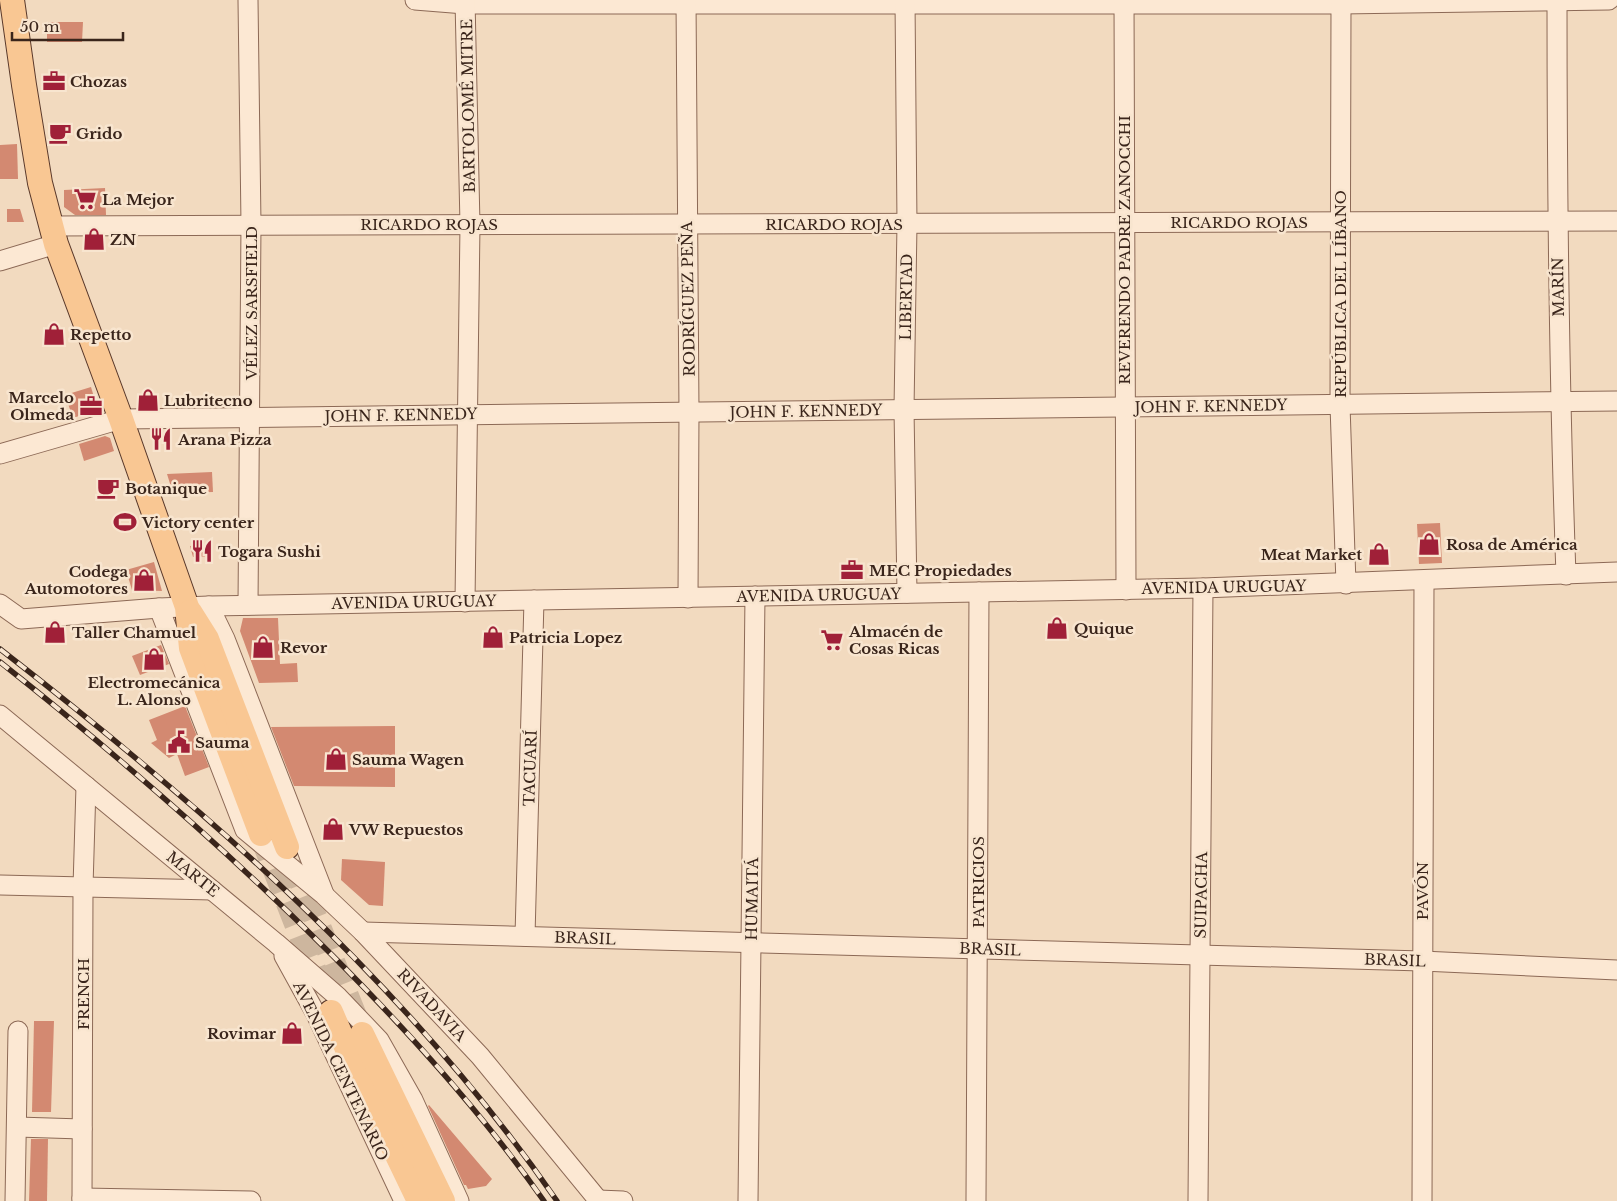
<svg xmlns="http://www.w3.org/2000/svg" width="1617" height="1201" font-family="'Libre Baskerville',serif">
  <rect width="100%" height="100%" fill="#f2dabf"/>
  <!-- building -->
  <g fill="#d38971">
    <polygon points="47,22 83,22 82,42 47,42"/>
    <polygon points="17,144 18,179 0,179 0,145"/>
    <polygon points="105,188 106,215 75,215 64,207 64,190"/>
    <polygon points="7,209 20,209 24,222 7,222"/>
    <polygon points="91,387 96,404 91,412 73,418 65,395"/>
    <polygon points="105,436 110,438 114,451 84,461 79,444"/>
    <polygon points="212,472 213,492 173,493 167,474"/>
    <polygon points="1440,523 1442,563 1419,564 1417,524"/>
    <polygon points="201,545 212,545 212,556 193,557 190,546"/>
    <polygon points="154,562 162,591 132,590 126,570"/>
    <polygon points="243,618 278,618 280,664 297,663 298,682 259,683 240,631"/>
    <polygon points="161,645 169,664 140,675 132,656"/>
    <polygon points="185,706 209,767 185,776 177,754 169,758 151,743 157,740 149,720"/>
    <polygon points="395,726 395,787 294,786 271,727"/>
    <polygon points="342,859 385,862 383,906 369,905 341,880"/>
    <polygon points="34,1021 54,1021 51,1112 32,1112"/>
    <polygon points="429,1105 492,1179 486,1186 468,1189 466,1185 464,1185 428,1106"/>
    <polygon points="31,1139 48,1139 47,1201 29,1201"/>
  </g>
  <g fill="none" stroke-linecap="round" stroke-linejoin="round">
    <!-- major-tunnel -->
    <g stroke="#cdb69e" stroke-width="24" stroke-dasharray="24 12" stroke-linecap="butt">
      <polyline points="261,835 331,1012"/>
      <polyline points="293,862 357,1021"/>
    </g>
    <defs>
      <g id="minor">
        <polyline points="248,0 251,224 248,605"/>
        <polyline points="415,0 465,4 1341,4 1609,0"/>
        <polyline points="686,0 689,412 688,598"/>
        <polyline points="905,0 907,224 904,409 907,593"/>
        <polyline points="1124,0 1126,590"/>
        <path d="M1557,0c0,192 2,383 9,575"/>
        <polyline points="1341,4 1340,405 1346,584"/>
        <polyline points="51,226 1617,221"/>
        <polyline points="0,261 56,244"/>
        <polyline points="0,454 121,419 1617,401"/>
        <polyline points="465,602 470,225 465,0"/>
        <polyline points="0,604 21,619 159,608 209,606 1203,588 1617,572"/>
        <polyline points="209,606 225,639 324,894"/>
        <polyline points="159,608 245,830 324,895 363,932 480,1056 599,1201"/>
        <polyline points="0,715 276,943 338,997 379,1040 413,1100 459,1201"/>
        <polyline points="0,885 212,890"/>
        <polyline points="363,932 1422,961 1617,970"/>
        <polyline points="525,936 534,600"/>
        <polyline points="284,956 316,1014 404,1201"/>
        <polyline points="17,1127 82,1129"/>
        <polyline points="82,1198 251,1201"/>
        <polyline points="598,1200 623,1201"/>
        <polyline points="15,1201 18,1031"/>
        <polyline points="82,1201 83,887 86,786"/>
        <polyline points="748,1201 755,596"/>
        <polyline points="976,1201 979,592"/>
        <polyline points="1198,1201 1203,588"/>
        <polyline points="1422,1201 1424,581"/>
      </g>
      <g id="major">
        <polyline points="12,0 24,85 40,183 56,244 121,419 187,607 191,648 261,834"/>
        <polyline points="190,612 207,639 287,847"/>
        <polyline points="331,1012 356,1070 419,1201"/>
        <polyline points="362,1034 443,1201"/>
      </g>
    </defs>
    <!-- minor casing -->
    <use href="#minor" stroke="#8c6956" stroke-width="21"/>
    <!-- major casing -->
    <use href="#major" stroke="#59382a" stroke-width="26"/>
    <!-- minor -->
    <use href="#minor" stroke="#fce8d3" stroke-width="19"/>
    <!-- major -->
    <use href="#major" stroke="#f9c793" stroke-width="24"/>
    <defs>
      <g id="rail">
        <path d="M0,649c206,160 408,336 557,552"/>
        <path d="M0,662c115,91 226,187 330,291 77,77 151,158 214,248"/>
      </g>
    </defs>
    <!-- rail casing -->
    <use href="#rail" stroke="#3a251b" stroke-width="5.5"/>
    <!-- rail -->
    <use href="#rail" stroke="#f8e5cf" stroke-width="4" stroke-dasharray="11" stroke-linecap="butt"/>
  </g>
  <!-- icons -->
  <defs>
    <symbol id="office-bare" viewBox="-9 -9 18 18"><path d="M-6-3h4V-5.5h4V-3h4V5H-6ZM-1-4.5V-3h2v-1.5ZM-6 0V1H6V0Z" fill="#a02038" stroke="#f8e5cf" stroke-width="2.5" paint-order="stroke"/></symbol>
    <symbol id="cafe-bare" viewBox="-9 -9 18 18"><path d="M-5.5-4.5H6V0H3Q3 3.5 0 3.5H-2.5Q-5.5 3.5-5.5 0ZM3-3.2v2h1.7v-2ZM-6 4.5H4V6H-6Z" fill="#a02038" stroke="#f8e5cf" stroke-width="2.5" paint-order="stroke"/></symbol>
    <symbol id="supermarket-bare" viewBox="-9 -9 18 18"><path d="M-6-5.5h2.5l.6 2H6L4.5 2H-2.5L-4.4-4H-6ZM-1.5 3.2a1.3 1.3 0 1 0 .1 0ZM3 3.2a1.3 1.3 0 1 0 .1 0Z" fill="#a02038" stroke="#f8e5cf" stroke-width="2.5" paint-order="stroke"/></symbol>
    <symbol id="shop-bare" viewBox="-9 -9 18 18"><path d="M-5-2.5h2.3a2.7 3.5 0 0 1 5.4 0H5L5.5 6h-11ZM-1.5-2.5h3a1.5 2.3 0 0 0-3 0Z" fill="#a02038" stroke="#f8e5cf" stroke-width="2.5" paint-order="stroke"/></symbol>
    <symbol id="restaurant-bare" viewBox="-9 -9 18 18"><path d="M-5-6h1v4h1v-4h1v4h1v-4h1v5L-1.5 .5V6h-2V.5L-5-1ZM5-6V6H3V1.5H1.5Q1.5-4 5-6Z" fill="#a02038" stroke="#f8e5cf" stroke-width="2.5" paint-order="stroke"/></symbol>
    <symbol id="stadium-bare" viewBox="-9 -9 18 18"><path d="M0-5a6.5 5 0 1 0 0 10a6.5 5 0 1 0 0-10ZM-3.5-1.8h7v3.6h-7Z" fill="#a02038" stroke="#f8e5cf" stroke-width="2.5" paint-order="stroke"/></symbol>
    <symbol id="civic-bare" viewBox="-9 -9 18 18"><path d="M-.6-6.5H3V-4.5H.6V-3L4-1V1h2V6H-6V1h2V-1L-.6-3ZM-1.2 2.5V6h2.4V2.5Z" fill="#a02038" stroke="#f8e5cf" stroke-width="2.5" paint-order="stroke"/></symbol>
  </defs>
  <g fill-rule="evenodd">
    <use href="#office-bare" x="38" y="65" width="32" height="32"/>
    <use href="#cafe-bare" x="44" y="117" width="32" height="32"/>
    <use href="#supermarket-bare" x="69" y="183" width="32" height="32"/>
    <use href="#shop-bare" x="78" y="223" width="32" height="32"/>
    <use href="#shop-bare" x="38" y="318" width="32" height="32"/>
    <use href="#shop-bare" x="132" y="384" width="32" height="32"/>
    <use href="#office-bare" x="75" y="390" width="32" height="32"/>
    <use href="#restaurant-bare" x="145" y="423" width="32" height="32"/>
    <use href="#cafe-bare" x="92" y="472" width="32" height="32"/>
    <use href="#stadium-bare" x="109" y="506" width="32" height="32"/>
    <use href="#shop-bare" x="1413" y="528" width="32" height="32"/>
    <use href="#restaurant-bare" x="186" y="535" width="32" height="32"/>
    <use href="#shop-bare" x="1363" y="538" width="32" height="32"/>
    <use href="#office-bare" x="836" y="554" width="32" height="32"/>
    <use href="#shop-bare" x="128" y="564" width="32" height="32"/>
    <use href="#shop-bare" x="1041" y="612" width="32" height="32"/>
    <use href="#shop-bare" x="39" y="616" width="32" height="32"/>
    <use href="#shop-bare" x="477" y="621" width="32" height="32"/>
    <use href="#supermarket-bare" x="816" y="624" width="32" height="32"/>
    <use href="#shop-bare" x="247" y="631" width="32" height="32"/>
    <use href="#shop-bare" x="138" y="643" width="32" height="32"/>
    <use href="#civic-bare" x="163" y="726" width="32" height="32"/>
    <use href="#shop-bare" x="320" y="743" width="32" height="32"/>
    <use href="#shop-bare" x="317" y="813" width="32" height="32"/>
    <use href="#shop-bare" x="276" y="1017" width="32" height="32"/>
  </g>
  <g text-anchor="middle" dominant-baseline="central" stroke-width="5" stroke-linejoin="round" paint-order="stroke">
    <!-- poi labels -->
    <g font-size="15" font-weight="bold" fill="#3a251b" stroke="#f8e5cf" text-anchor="start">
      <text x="70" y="81">Chozas</text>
      <text x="76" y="133">Grido</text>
      <text x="102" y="199">La Mejor</text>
      <text x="110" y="239">ZN</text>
      <text x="70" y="334">Repetto</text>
      <text x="74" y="397" text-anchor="end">Marcelo<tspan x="74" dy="17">Olmeda</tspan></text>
      <text x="164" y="400">Lubritecno</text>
      <text x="178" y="439">Arana Pizza</text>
      <text x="125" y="488">Botanique</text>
      <text x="142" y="522">Victory center</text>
      <text x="1446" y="544">Rosa de América</text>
      <text x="218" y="551">Togara Sushi</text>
      <text x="1362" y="554" text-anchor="end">Meat Market</text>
      <text x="869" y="570">MEC Propiedades</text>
      <text x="128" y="571" text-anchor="end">Codega<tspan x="128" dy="17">Automotores</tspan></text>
      <text x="1074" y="628">Quique</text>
      <text x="849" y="631">Almacén de<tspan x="849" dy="17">Cosas Ricas</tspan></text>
      <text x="72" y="632">Taller Chamuel</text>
      <text x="509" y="637">Patricia Lopez</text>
      <text x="280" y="647">Revor</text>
      <text x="154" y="682" text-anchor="middle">Electromecánica<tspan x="154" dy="17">L. Alonso</tspan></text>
      <text x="195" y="742">Sauma</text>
      <text x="352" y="759">Sauma Wagen</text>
      <text x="349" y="829">VW Repuestos</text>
      <text x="276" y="1033" text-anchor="end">Rovimar</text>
    </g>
    <!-- street labels -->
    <g font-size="15" fill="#3a251b" stroke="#f8e5cf">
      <text transform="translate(468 106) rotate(-91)">BARTOLOMÉ MITRE</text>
      <text x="1239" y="222">RICARDO ROJAS</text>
      <text x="429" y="224">RICARDO ROJAS</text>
      <text x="834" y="224">RICARDO ROJAS</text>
      <text transform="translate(1124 250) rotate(-90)">REVERENDO PADRE ZANOCCHI</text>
      <text transform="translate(1558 287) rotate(-91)">MARÍN</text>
      <text transform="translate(1340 294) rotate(-90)">REPÚBLICA DEL LÍBANO</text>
      <text transform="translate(906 297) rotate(-89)">LIBERTAD</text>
      <text transform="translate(688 299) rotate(-91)">RODRÍGUEZ PEÑA</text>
      <text transform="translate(251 303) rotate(-90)">VÉLEZ SARSFIELD</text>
      <text transform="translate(1211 406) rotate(-1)">JOHN F. KENNEDY</text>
      <text transform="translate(806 411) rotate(-1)">JOHN F. KENNEDY</text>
      <text transform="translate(401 415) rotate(-1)">JOHN F. KENNEDY</text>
      <text transform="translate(1224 587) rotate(-1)">AVENIDA URUGUAY</text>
      <text transform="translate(819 595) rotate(-1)">AVENIDA URUGUAY</text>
      <text transform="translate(414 602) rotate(-1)">AVENIDA URUGUAY</text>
      <text transform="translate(530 768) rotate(-88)">TACUARÍ</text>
      <text transform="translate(193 874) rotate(39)">MARTE</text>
      <text transform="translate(978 882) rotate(-90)">PATRICIOS</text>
      <text transform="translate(1422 891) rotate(-90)">PAVÓN</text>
      <text transform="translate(1201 895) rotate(-89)">SUIPACHA</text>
      <text transform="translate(752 899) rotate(-89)">HUMAITÁ</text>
      <text transform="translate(585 938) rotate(2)">BRASIL</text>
      <text transform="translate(990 949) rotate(2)">BRASIL</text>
      <text transform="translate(1395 960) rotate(2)">BRASIL</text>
      <text transform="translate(83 994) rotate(-90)">FRENCH</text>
      <text transform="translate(432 1005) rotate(47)">RIVADAVIA</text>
      <text transform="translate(341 1071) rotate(64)">AVENIDA CENTENARIO</text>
    </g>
  </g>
  <!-- scale -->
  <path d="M12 32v8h111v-8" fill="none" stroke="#3a251b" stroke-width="2.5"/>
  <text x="20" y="32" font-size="15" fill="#3a251b" stroke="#f8e5cf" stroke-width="4" paint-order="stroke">50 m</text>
</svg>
